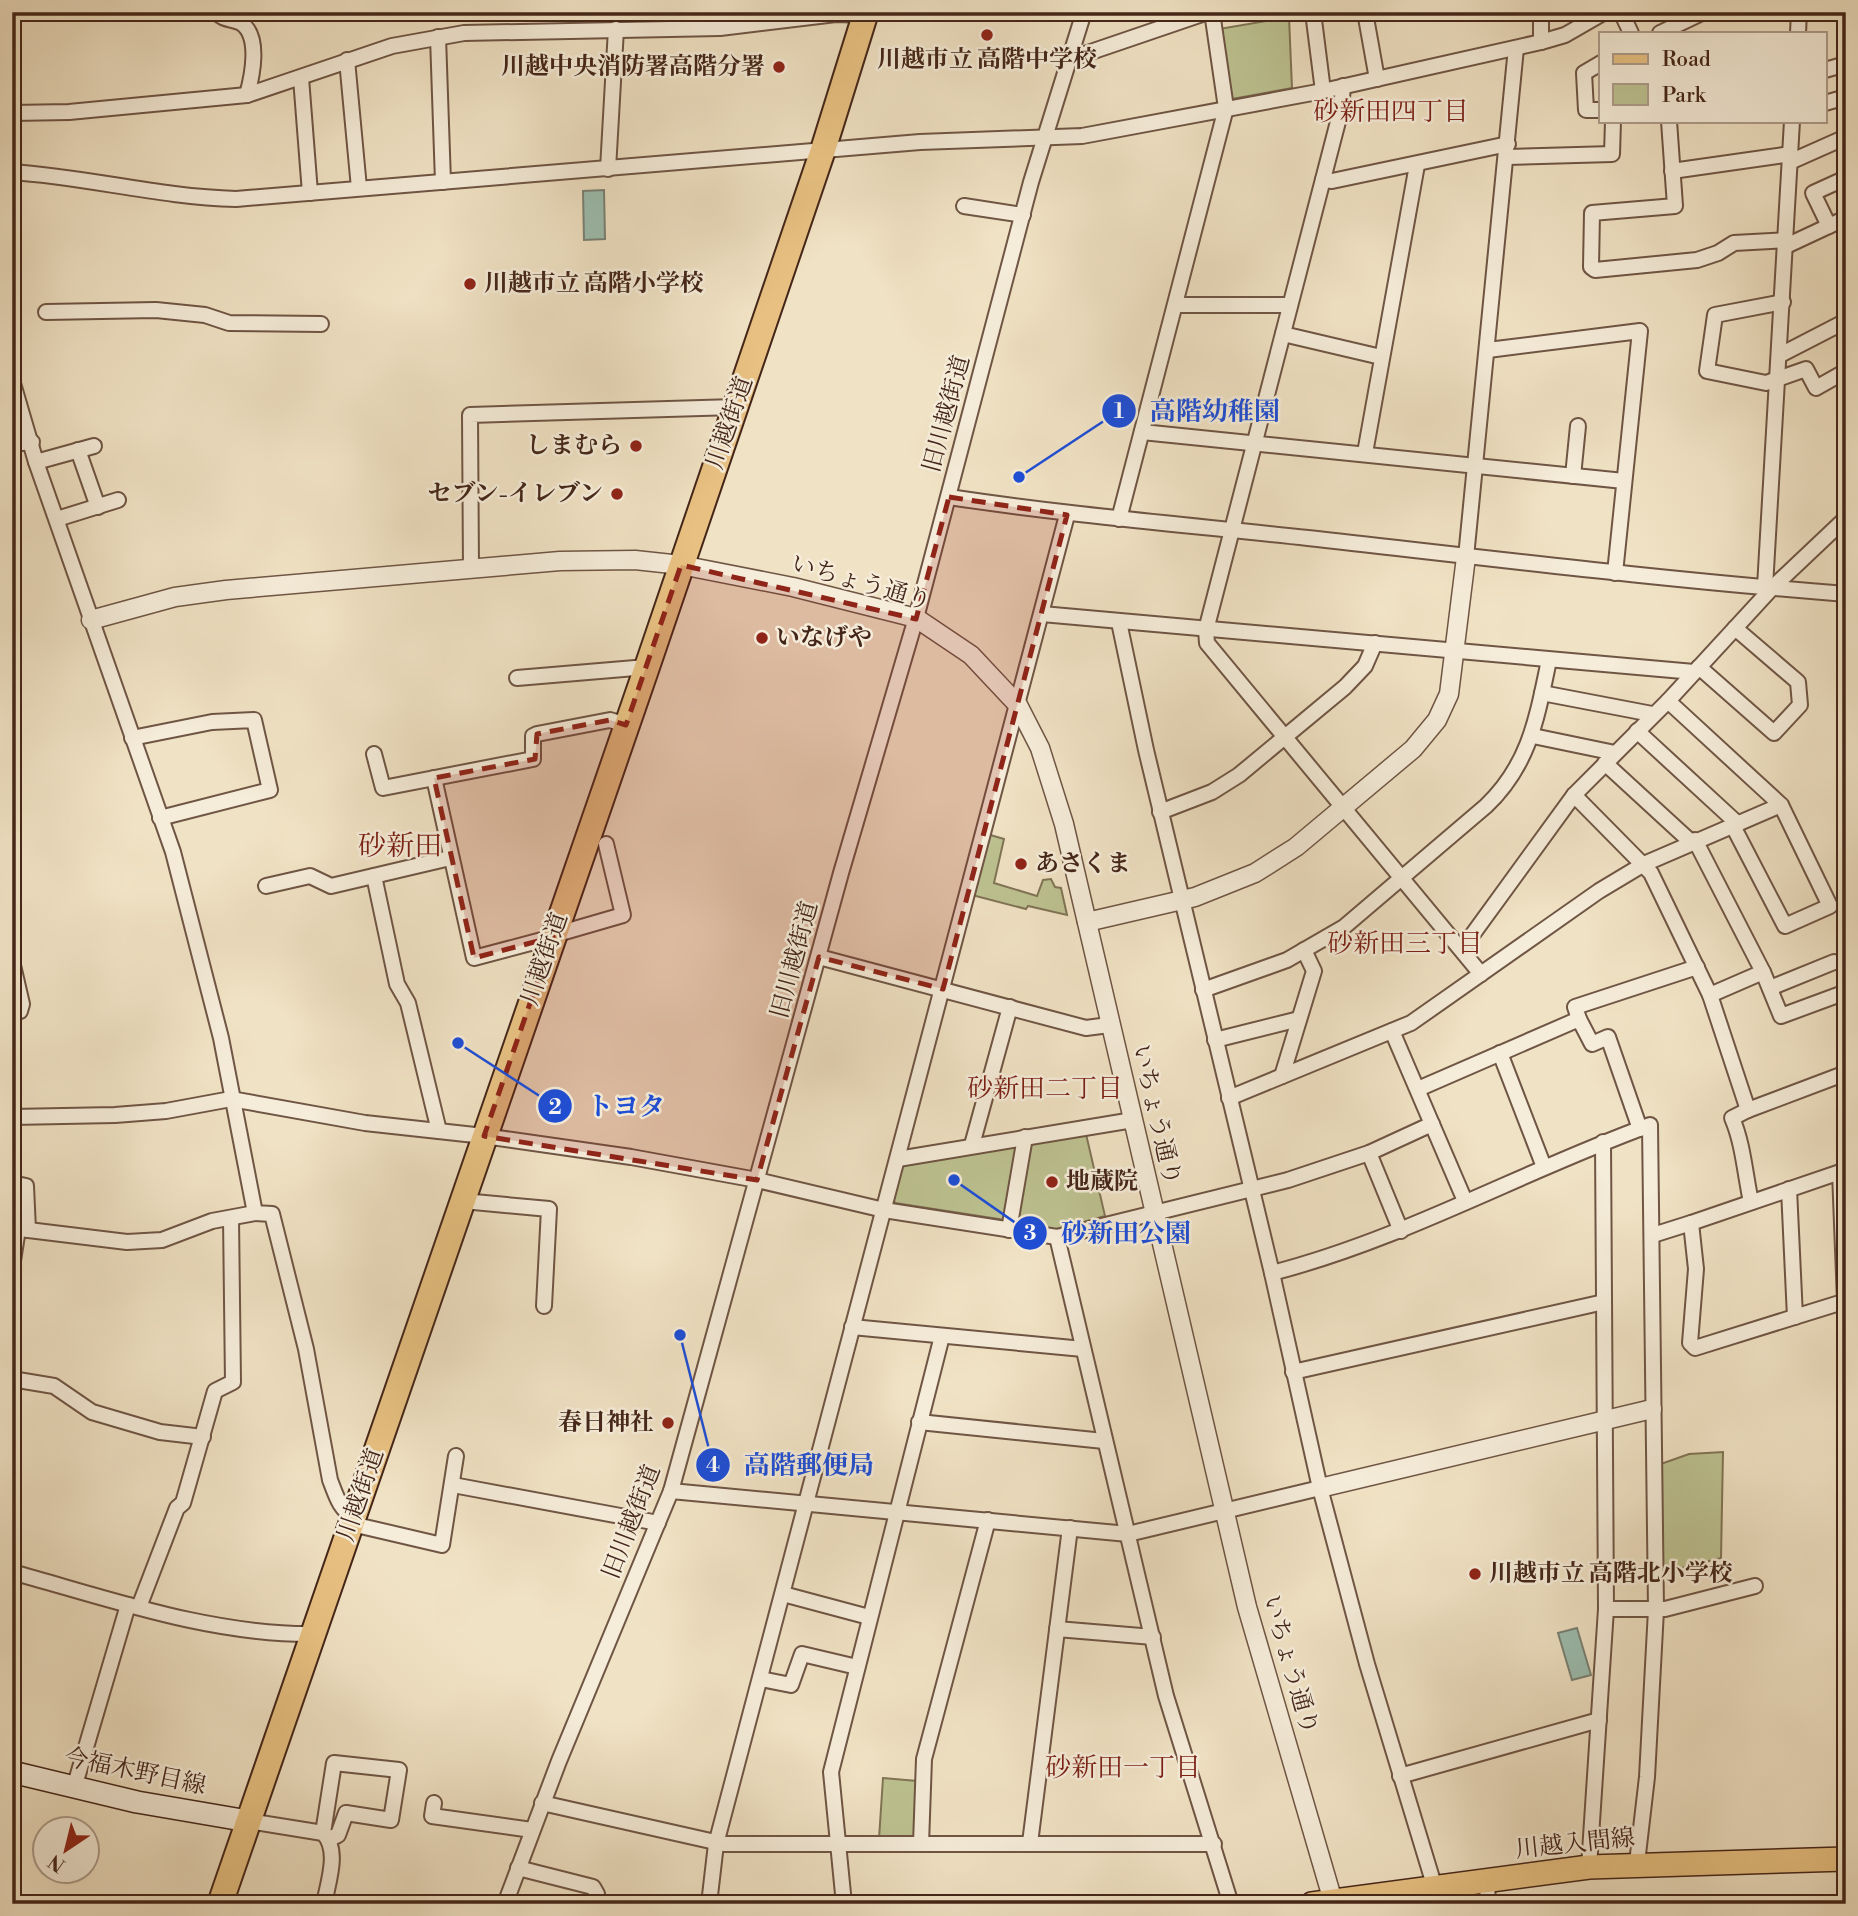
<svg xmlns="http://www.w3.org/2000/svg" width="1858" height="1916" font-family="'Libre Bodoni','Noto Serif JP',serif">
  <rect width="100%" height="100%" fill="#f0e2c4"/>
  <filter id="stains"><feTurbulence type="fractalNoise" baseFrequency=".00286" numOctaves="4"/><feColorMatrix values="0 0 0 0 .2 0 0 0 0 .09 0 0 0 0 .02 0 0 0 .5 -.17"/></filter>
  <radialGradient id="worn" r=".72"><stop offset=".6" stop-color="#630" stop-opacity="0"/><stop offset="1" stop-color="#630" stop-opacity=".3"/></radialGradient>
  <!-- green -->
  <g fill="#bdc291" stroke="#807455" stroke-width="2">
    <polygon points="1289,17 1292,88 1232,99 1228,97 1219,29"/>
    <polygon points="987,834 1004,839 994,883 1037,896 1043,880 1051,879 1055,887 1061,888 1067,915 1028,906 1026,909 972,895"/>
    <polygon points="1086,1134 1105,1216 1056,1230 1017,1223 1028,1143"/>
    <polygon points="1015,1144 1018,1147 1005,1220 895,1203 893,1198 902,1163"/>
    <polygon points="1723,1452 1721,1558 1658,1574 1658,1465 1689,1454"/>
    <polygon points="883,1778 917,1781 915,1838 879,1839"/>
  </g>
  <!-- water -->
  <g fill="#9bbeb0" stroke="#788174" stroke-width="2">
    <polygon points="604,190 605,239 584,240 583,191"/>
    <polygon points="1577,1628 1591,1675 1572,1680 1558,1633"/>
  </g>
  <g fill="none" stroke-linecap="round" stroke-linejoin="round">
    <defs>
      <g id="minor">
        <path d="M216,12c8,9 16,6 25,11 20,13 11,54 6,72"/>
        <polyline points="1313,12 1323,91"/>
        <polyline points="1365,12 1377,79"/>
        <polyline points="1541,12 1541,42"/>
        <polyline points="1621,12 1631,33"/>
        <polyline points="698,28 698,12"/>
        <polyline points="1660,33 1704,12"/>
        <polyline points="1798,33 1799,12"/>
        <polyline points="438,37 443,182"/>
        <polyline points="1071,54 1079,56 1208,12"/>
        <polyline points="347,60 359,188"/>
        <polyline points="1601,63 1584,73 1586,110 1601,110"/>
        <polyline points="1825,70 1846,64"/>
        <polyline points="301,78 310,193"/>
        <polyline points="1343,86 1341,110 1206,630 1207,643 1481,974"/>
        <polyline points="1825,103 1846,97"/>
        <polyline points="12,113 69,112 247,95 392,46 464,33 720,28 836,14 865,15"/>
        <polyline points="1669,121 1675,206 1592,213 1591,267 1595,270 1697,260 1718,253 1734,243 1787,240"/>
        <polyline points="1507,157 1612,154 1613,121"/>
        <polyline points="1792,161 1846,137"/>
        <polyline points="608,169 616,29"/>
        <polyline points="1672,171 1791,154"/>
        <path d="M12,172c75,5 148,25 224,27l684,-57 162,-6 241,-45 218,-49 24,-7 40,-23"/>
        <polyline points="1323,180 1332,181 1508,144"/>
        <polyline points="964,206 1023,215"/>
        <polyline points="1829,226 1813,193 1846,178"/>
        <polyline points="1786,246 1846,218"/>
        <polyline points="1783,302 1715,315 1707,371 1766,383 1806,369 1816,388 1846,371"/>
        <polyline points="1177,305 1290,305"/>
        <polyline points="46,312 156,310 205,315 229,323 321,324"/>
        <polyline points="1283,334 1381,357"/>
        <polyline points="1488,350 1640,331 1615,573"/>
        <polyline points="1780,355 1846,321"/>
        <path d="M12,380l24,82 137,390 48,186 34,175 17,1 34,135 24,131c6,15 9,29 24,37"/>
        <polyline points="1142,432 1624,481"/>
        <polyline points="12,444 32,442"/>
        <polyline points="78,450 98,507"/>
        <polyline points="1365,453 1417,165"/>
        <polyline points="36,462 94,446"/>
        <polyline points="1573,476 1578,426"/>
        <path d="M949,497c119,18 239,28 359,41 179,20 358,42 538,56"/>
        <polyline points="57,519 118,500"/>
        <polyline points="1119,519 1226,108 1212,12"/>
        <polyline points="1466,557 1516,48"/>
        <polyline points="471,569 470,415 735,407"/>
        <polyline points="1765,587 1792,121"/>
        <polyline points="1042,614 1694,672"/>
        <polyline points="1119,622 1146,750 1272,1273 1320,1488 1367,1664 1435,1888"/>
        <polyline points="1699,667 1774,733 1800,705 1798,682 1735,628"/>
        <polyline points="517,678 647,667"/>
        <polyline points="1542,693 1652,714"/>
        <polyline points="1668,701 1781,805 1830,906 1785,926 1733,826"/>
        <polyline points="1637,731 1738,824"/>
        <polyline points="1533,736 1615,753"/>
        <polyline points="132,738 212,722 254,720 270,790 160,818"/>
        <polyline points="374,754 383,788 533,759 533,736 537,734 610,720 626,725"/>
        <polyline points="1605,763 1691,842"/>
        <polyline points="434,778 474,958 553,937"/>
        <polyline points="1574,795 1651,873 1710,995 1748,1110 1846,1073"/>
        <polyline points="1160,812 1212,792 1239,775 1345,687 1365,666 1375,643"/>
        <polyline points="1695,840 1763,972 1710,995"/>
        <polyline points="374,876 397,984 408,1003 439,1131"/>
        <polyline points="266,886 310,876 331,886 450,858"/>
        <polyline points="554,935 623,915 606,844"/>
        <polyline points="1462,949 1574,795 1668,701 1772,588 1846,518"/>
        <polyline points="819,957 1086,1028 1109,1025"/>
        <polyline points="12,961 22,1004 20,1011 12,1012"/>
        <polyline points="1763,972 1781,1016 1846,992"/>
        <polyline points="1770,988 1834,962"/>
        <path d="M1203,990l84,-30 57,-33 142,-121c44,-42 51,-89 63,-146"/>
        <polyline points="1579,1019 1592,1044 1608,1037 1640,1129"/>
        <polyline points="1392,1031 1465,1201"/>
        <polyline points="1215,1040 1299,1019"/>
        <polyline points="1500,1053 1544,1167"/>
        <polyline points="1282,1076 1314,971 1304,950"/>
        <polyline points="1418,1089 1579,1019 1575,1007 1697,967"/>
        <polyline points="1229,1098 1411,1023 1599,891 1644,864 1781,805"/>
        <path d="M1748,1110l-16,8c11,25 13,56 19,84"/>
        <polyline points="12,1117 115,1115 166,1111 231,1099 365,1123 484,1136 631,1157 757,1180 884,1210 1057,1237 1288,1180 1369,1153 1432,1124"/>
        <polyline points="972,1145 1010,1007"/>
        <polyline points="1369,1153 1401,1231"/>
        <polyline points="898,1159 1133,1120"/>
        <polyline points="1846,1170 1691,1223 1696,1269 1690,1343 1695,1348 1846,1301"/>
        <polyline points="1840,1172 1845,1301"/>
        <polyline points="12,1183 26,1186 28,1230"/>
        <polyline points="1789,1189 1795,1317"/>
        <polyline points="463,1201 549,1209 544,1306"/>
        <polyline points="12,1228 127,1242 162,1240 212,1221 255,1213"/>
        <polyline points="1009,1230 1025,1137"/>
        <polyline points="1653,1235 1691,1223"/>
        <polyline points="1057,1237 1166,1696 1231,1904"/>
        <polyline points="12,1267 18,1229"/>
        <path d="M1272,1273c132,-34 251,-102 378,-148l6,485 -9,167 -10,86"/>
        <polyline points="852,1327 1083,1349"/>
        <polyline points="1293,1372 1604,1302"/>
        <polyline points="12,1379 54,1386 92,1412 160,1432 203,1437"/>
        <polyline points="919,1422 1104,1441"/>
        <polyline points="453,1485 658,1523"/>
        <polyline points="671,1491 1128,1534 1320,1488"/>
        <polyline points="352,1524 442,1545 456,1456"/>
        <path d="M12,1572c98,27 199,63 301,62"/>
        <polyline points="783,1594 869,1617"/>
        <polyline points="139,1607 177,1508 183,1503 215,1391 233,1382 231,1218"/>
        <polyline points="1606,1609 1665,1609 1755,1586"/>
        <polyline points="1057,1629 1153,1637"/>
        <polyline points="761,1679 791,1685 802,1654 857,1667"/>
        <polyline points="1400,1776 1599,1720"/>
        <polyline points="74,1788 128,1605"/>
        <polyline points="434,1803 432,1816 532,1830"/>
        <polyline points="542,1803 724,1844 1214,1844"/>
        <path d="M248,1821l75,12c17,17 5,49 1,71"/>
        <polyline points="323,1833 334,1763 399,1770 391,1820 346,1813 338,1835 329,1839"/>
        <polyline points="1030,1843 1070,1528"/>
        <polyline points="921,1844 924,1759 988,1520"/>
        <polyline points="1589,1867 1606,1609 1603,1142"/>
        <polyline points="518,1868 593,1887 597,1894 595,1904"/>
        <polyline points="505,1904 559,1761 671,1491 841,873 916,618 1031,182 1084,12"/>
        <polyline points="709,1904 716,1844 1067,515"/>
        <polyline points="844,1904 831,1772 942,1336"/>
        <polyline points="1487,1904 1488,1881"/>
      </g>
      <g id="tertiary">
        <polyline points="91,620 175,597 226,590 560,561 635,560 681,565 793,587 916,618 971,655 1018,705 1040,748 1064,824 1247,1607 1333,1901"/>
        <polyline points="1087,922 1195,897 1255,873 1296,847 1413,749 1437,720 1449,694 1466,557"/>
        <polyline points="1320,1488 1652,1409"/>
      </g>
      <polyline id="secondary" points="12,1772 137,1802 248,1821"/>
      <polyline id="primary" points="1312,1904 1589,1867 1846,1859"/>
      <polyline id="trunk" points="220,1904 647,667 823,150 866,12"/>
    </defs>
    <!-- minor casing -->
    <use href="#minor" stroke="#6f5544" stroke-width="18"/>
    <!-- tertiary casing -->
    <use href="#tertiary" stroke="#6f5544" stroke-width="21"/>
    <!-- secondary casing -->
    <use href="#secondary" stroke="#442619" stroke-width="24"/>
    <!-- primary casing -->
    <use href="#primary" stroke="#442619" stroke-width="26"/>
    <!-- trunk casing -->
    <use href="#trunk" stroke="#442619" stroke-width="28"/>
    <!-- minor -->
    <use href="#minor" stroke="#f5ecd9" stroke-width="14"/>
    <!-- tertiary -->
    <use href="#tertiary" stroke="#f5ecd9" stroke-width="18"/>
    <!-- secondary -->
    <use href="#secondary" stroke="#f5ecd9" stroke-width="21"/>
    <!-- primary -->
    <use href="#primary" stroke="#e8c182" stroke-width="23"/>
    <!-- trunk -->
    <use href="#trunk" stroke="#e8c182" stroke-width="24"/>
  </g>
  <!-- marked area -->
  <path fill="#8f2418" fill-opacity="0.2" stroke="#8f2418" stroke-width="5" stroke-dasharray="14 9" stroke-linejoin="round" d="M949,497l118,18 -124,474 -124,-32 -62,223 -273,-44 69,-199 -79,21 -40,-180 101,-19 2,-25 73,-14 16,5 55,-160 235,54z"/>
  <!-- markers -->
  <g fill="#8f2418" stroke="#f5ecd9" stroke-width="2.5">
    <circle cx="987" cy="35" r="7"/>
    <circle cx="779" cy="67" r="7"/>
    <circle cx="470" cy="284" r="7"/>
    <circle cx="636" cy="446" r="7"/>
    <circle cx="617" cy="494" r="7"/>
    <circle cx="762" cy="638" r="7"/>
    <circle cx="1021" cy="864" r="7"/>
    <circle cx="1052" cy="1182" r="7"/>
    <circle cx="668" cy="1423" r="7"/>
    <circle cx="1475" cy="1574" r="7"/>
  </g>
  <g text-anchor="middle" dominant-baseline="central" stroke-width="5" stroke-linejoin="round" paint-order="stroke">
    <!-- poi labels -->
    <g font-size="24" font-weight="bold" fill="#442619" stroke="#f5ecd9" text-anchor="start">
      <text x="987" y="60" text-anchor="middle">川越市立 高階中学校</text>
      <text x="765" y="67" text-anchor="end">川越中央消防署高階分署</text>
      <text x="484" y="284">川越市立 高階小学校</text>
      <text x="622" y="446" text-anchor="end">しまむら</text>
      <text x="603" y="494" text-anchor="end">セブン-イレブン</text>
      <text x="776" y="638">いなげや</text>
      <text x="1035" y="864">あさくま</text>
      <text x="1066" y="1182">地蔵院</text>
      <text x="654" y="1423" text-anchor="end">春日神社</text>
      <text x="1489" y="1574">川越市立 高階北小学校</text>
    </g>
    <!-- street labels -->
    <g font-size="24" fill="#442619" stroke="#f5ecd9">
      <text transform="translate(947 414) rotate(-75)">旧川越街道</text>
      <text transform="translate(730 423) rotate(-71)">川越街道</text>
      <text transform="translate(861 583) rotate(16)">いちょう通り</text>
      <text transform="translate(545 959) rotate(-71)">川越街道</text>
      <text transform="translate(795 960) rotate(-75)">旧川越街道</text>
      <text transform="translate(1156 1115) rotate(77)">いちょう通り</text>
      <text transform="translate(361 1495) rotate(-71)">川越街道</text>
      <text transform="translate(632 1522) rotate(-69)">旧川越街道</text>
      <text transform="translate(1290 1665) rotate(74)">いちょう通り</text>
      <text transform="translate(135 1772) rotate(12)">今福木野目線</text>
      <text transform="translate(1575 1844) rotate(-6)">川越入間線</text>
    </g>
    <!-- neighbourhood labels -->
    <g font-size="26" fill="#7a1f14" stroke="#f5ecd9">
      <text x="1391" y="112">砂新田四丁目</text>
      <text x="1405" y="944">砂新田三丁目</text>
      <text x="1045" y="1089">砂新田二丁目</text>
      <text x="1123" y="1768">砂新田一丁目</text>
    </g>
    <!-- quarter labels -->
    <g font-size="28" fill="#7a1f14" stroke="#f5ecd9">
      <text x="400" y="846">砂新田</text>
    </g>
  </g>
  <!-- callouts -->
  <path fill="none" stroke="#1d4ed8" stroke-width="2.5" d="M1019 477L1119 411M458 1043L555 1106M954 1180L1030 1233M680 1335L713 1465"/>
  <g fill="#1d4ed8" stroke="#f5ecd9" stroke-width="2.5">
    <circle cx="1019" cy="477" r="7"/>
    <circle cx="458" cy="1043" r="7"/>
    <circle cx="954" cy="1180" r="7"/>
    <circle cx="680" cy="1335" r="7"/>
    <circle cx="1119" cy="411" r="18"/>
    <circle cx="555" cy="1106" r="18"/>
    <circle cx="1030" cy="1233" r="18"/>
    <circle cx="713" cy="1465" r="18"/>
  </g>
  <g font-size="21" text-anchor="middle" font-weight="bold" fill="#fff">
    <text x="1119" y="418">1</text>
    <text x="555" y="1114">2</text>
    <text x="1030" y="1240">3</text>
    <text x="713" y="1472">4</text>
  </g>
  <g font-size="26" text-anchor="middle" font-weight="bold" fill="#1d4ed8" stroke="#f5ecd9" stroke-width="5" stroke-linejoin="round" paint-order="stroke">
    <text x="1215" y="420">高階幼稚園</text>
    <text x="626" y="1115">トヨタ</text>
    <text x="1126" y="1242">砂新田公園</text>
    <text x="809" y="1474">高階郵便局</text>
  </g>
  <!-- margin -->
  <rect width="1858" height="1916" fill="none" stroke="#f0e2c4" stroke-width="42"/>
  <rect x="14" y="14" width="1830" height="1888" fill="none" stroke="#442619" stroke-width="3.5"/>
  <rect x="21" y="21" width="1816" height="1874" fill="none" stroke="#442619" stroke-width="2"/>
  <!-- legend -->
  <rect x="1599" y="32" width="228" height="91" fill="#f5ecd9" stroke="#ae9d8c" stroke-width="2"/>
  <rect x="1613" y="54" width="35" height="10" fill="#e8c182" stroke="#ae9d8c" stroke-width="2"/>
  <text x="1662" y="66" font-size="21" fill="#442619">Road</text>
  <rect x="1613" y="84" width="35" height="21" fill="#bdc291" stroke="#ae9d8c" stroke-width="2"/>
  <text x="1662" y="102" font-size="21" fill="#442619">Park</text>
  <!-- north arrow -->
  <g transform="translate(66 1850) rotate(215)"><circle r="33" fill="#f5ecd9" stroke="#ae9d8c" stroke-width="2"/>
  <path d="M0-5L12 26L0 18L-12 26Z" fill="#8f2418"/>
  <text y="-10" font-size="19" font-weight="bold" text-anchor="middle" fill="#442619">N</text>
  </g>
  <rect width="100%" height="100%" filter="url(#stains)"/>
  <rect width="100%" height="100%" fill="url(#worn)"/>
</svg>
